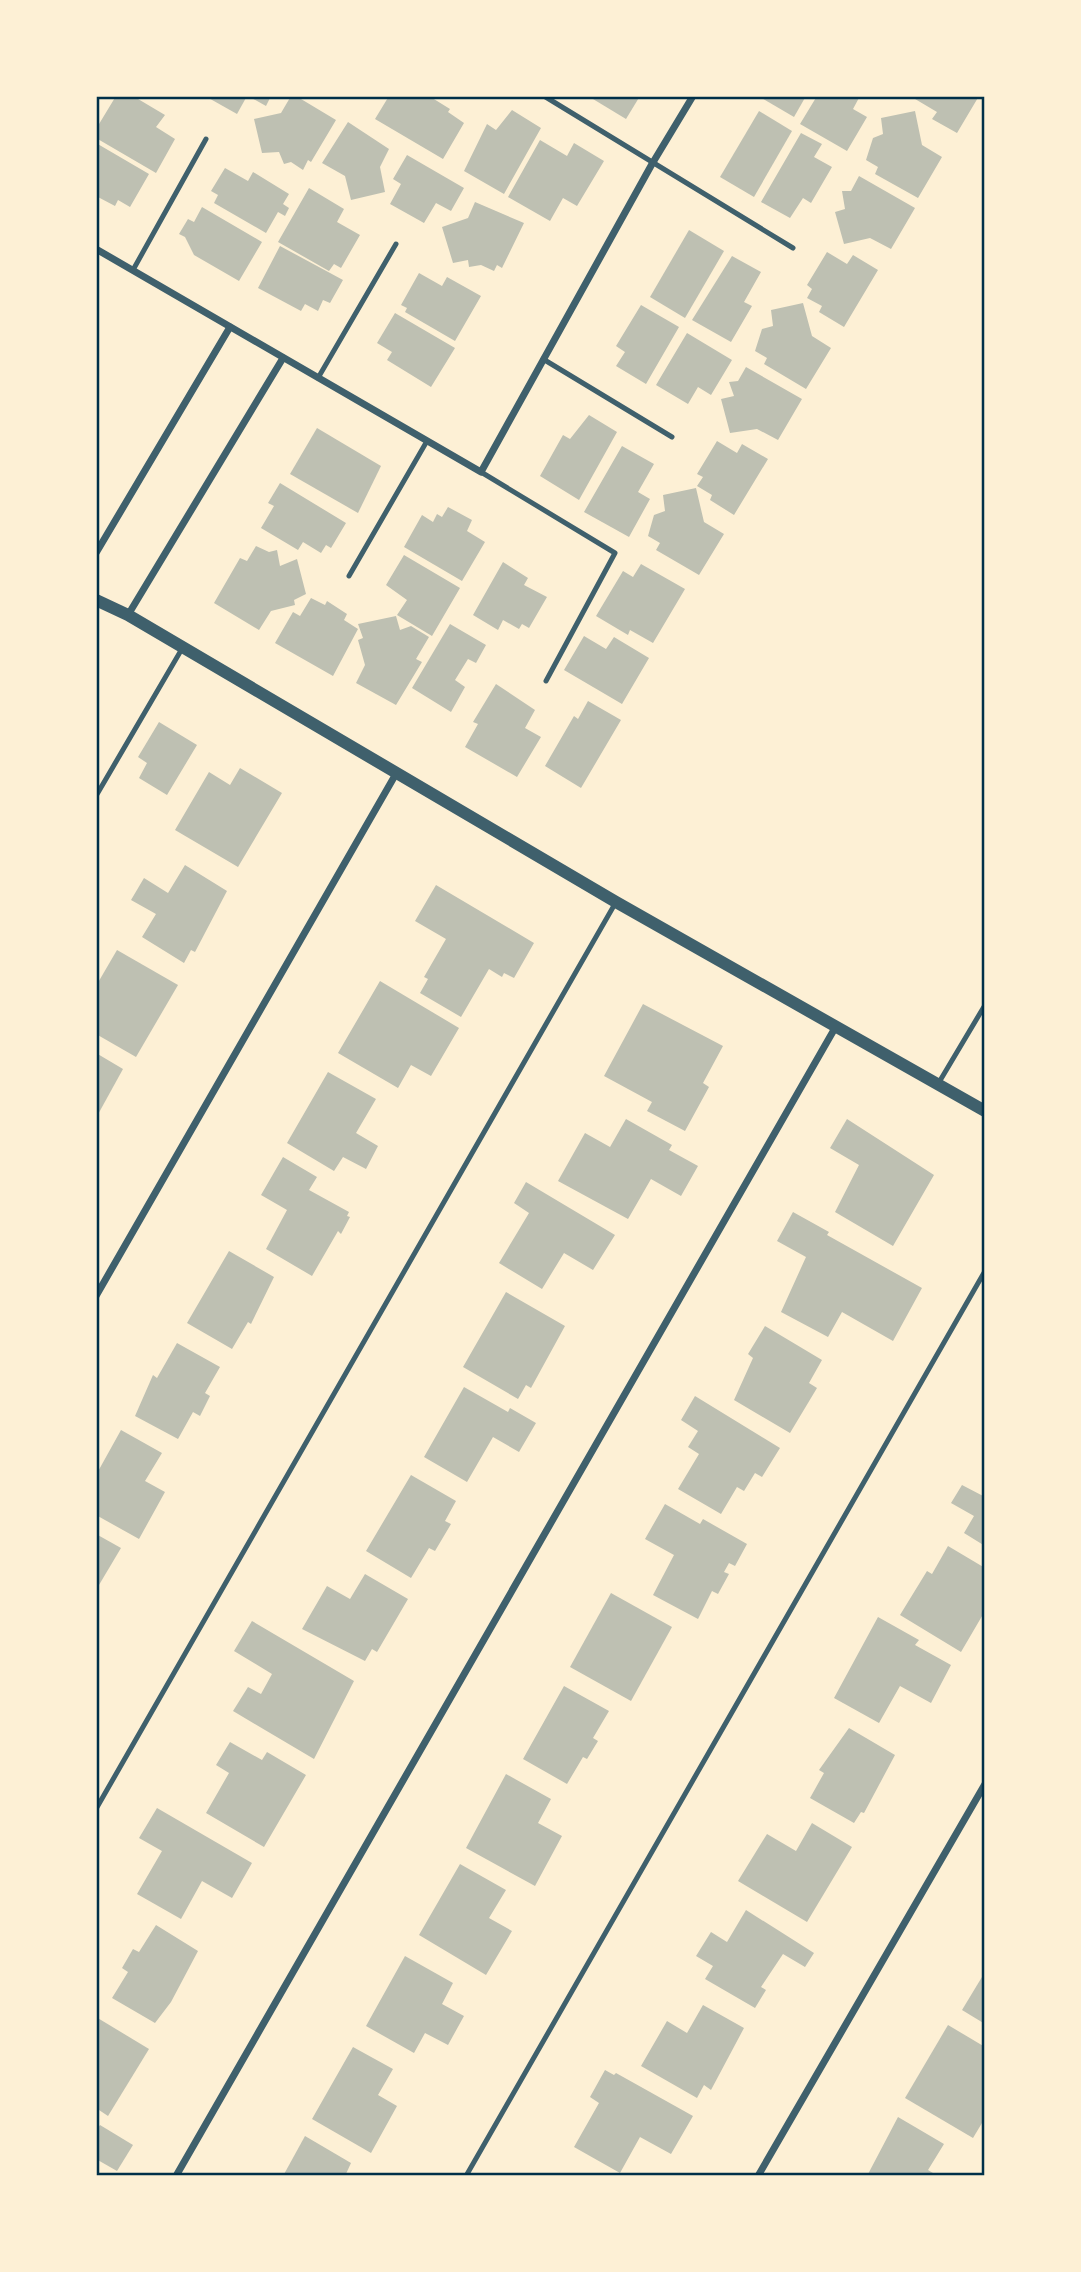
<svg xmlns="http://www.w3.org/2000/svg" width="1081" height="2272" font-family="'Zilla Slab',serif">
  <rect width="100%" height="100%" fill="#fdf0d5"/>
  <!-- building -->
  <g fill="#bec0b2">
    <polygon points="116,96 133,96 165,115 156,127 175,139 156,173 96,138 96,129"/>
    <polygon points="205,96 247,96 237,114"/>
    <polygon points="248,96 271,96 266,106"/>
    <polygon points="291,96 296,96 336,120 311,162 308,160 303,170 291,162 284,164 279,152 262,153 254,119 281,113"/>
    <polygon points="389,96 429,96 450,109 448,112 464,123 443,159 375,119"/>
    <polygon points="588,96 640,96 626,119"/>
    <polygon points="758,96 806,96 794,117"/>
    <polygon points="817,96 860,96 853,109 867,117 847,151 800,124"/>
    <polygon points="910,96 979,96 957,133 932,119 937,112"/>
    <polygon points="512,110 541,128 504,194 464,171 487,124 496,130"/>
    <polygon points="759,111 792,131 754,197 720,177"/>
    <polygon points="915,111 922,145 942,157 918,198 875,174 878,167 866,160 873,138 883,134 881,118"/>
    <polygon points="348,122 389,149 380,167 385,192 351,200 345,176 322,163"/>
    <polygon points="801,133 822,144 814,157 832,167 811,203 803,198 790,218 761,202"/>
    <polygon points="540,140 567,156 574,143 604,161 577,206 563,198 550,221 508,197"/>
    <polygon points="96,143 149,174 130,207 118,200 115,206 96,196"/>
    <polygon points="407,155 464,188 451,211 436,203 424,223 390,204 401,184 393,179"/>
    <polygon points="225,168 248,181 253,172 289,194 283,204 289,208 285,216 278,212 266,233 214,203 218,195 211,191"/>
    <polygon points="859,176 915,208 891,249 870,238 844,244 835,212 845,209 842,191 851,191"/>
    <polygon points="309,188 344,209 337,222 360,235 341,268 334,264 329,271 278,242"/>
    <polygon points="475,202 524,223 502,268 497,265 494,271 481,265 469,267 468,260 453,263 442,227 468,218"/>
    <polygon points="202,207 262,242 239,281 194,255 185,237 179,234 188,219 194,222"/>
    <polygon points="689,230 724,251 685,318 650,297"/>
    <polygon points="280,246 343,280 330,303 323,300 318,311 305,304 301,311 258,288"/>
    <polygon points="827,252 847,264 853,255 878,270 844,327 819,312 822,306 807,298 812,289 807,285"/>
    <polygon points="732,256 761,272 744,302 752,306 731,342 692,320"/>
    <polygon points="419,273 442,286 447,277 481,296 455,341 405,312 407,308 401,305"/>
    <polygon points="803,303 812,336 831,348 806,389 764,364 767,358 755,351 762,329 773,326 771,310"/>
    <polygon points="641,305 679,327 646,384 616,366 625,352 616,346"/>
    <polygon points="395,313 455,348 431,387 387,360 392,352 377,343"/>
    <polygon points="687,333 732,360 711,395 698,387 688,404 656,385"/>
    <polygon points="746,367 802,399 778,440 757,429 730,433 721,399 734,396 729,382 738,381"/>
    <polygon points="589,415 617,432 579,500 540,476 563,435 570,439"/>
    <polygon points="317,428 381,466 358,513 290,474"/>
    <polygon points="717,441 737,453 742,444 768,459 734,515 710,500 712,495 697,486 703,477 697,474"/>
    <polygon points="622,446 654,464 638,492 650,499 629,537 584,512"/>
    <polygon points="280,483 346,523 331,548 326,545 321,553 303,542 298,550 261,528 274,506 268,503"/>
    <polygon points="696,488 704,522 724,534 699,575 656,550 660,543 648,536 654,515 665,511 663,495"/>
    <polygon points="448,507 472,520 467,531 485,542 462,581 404,547 422,515 433,522 437,514 442,517"/>
    <polygon points="256,546 269,552 277,550 280,566 297,559 306,594 294,600 295,605 271,611 259,630 214,603 240,558 247,561"/>
    <polygon points="404,555 460,588 432,636 397,615 407,600 386,585"/>
    <polygon points="503,562 528,578 524,585 547,597 529,628 522,624 519,629 503,620 498,630 473,615"/>
    <polygon points="641,564 685,589 653,643 630,630 628,635 596,616 623,571 633,577"/>
    <polygon points="311,598 325,605 327,601 347,614 344,620 358,629 333,676 275,643 293,612 300,616"/>
    <polygon points="396,616 400,630 411,626 429,637 416,659 422,662 396,705 356,683 365,665 358,640 363,638 358,624"/>
    <polygon points="450,624 486,645 476,663 468,659 455,680 465,687 451,712 412,688"/>
    <polygon points="584,636 606,649 614,637 649,658 622,704 564,670"/>
    <polygon points="496,684 535,710 525,728 541,737 517,777 465,747 478,724 473,722"/>
    <polygon points="588,701 621,720 581,788 545,766 574,716 578,719"/>
    <polygon points="159,722 197,745 167,795 139,778 147,763 138,757"/>
    <polygon points="240,768 282,793 238,867 175,830 209,772 230,785"/>
    <polygon points="185,865 227,891 195,952 191,950 184,963 142,937 156,914 131,900 144,878 168,893"/>
    <polygon points="436,885 534,943 514,978 504,973 502,977 489,969 461,1017 420,993 428,979 424,977 446,939 415,921"/>
    <polygon points="117,950 178,985 136,1057 96,1034 96,986"/>
    <polygon points="380,981 459,1028 431,1076 411,1065 398,1088 338,1053"/>
    <polygon points="643,1004 723,1046 703,1083 709,1087 685,1131 647,1111 652,1102 604,1076"/>
    <polygon points="96,1053 123,1069 96,1118"/>
    <polygon points="328,1072 376,1099 356,1133 378,1146 366,1169 343,1157 334,1171 287,1143"/>
    <polygon points="626,1119 672,1145 669,1150 698,1166 681,1196 651,1179 628,1219 558,1181 585,1133 610,1147"/>
    <polygon points="847,1119 934,1175 893,1246 835,1212 859,1165 830,1148"/>
    <polygon points="283,1157 317,1177 309,1190 349,1212 347,1216 350,1217 341,1234 338,1231 312,1276 266,1249 287,1210 261,1195"/>
    <polygon points="526,1182 615,1235 593,1270 564,1253 542,1289 499,1263 529,1213 514,1203"/>
    <polygon points="793,1212 829,1232 827,1235 922,1288 893,1341 842,1312 828,1337 781,1312 806,1257 777,1241"/>
    <polygon points="229,1251 274,1277 251,1324 248,1322 232,1349 187,1323"/>
    <polygon points="506,1292 565,1326 531,1388 526,1385 518,1399 463,1367"/>
    <polygon points="765,1326 822,1360 809,1383 817,1388 790,1433 734,1400 753,1358 748,1354"/>
    <polygon points="177,1343 220,1367 205,1393 210,1396 200,1416 193,1412 178,1439 135,1416 153,1375 157,1378"/>
    <polygon points="464,1387 508,1412 510,1408 536,1423 519,1452 493,1437 467,1482 424,1457"/>
    <polygon points="695,1396 780,1448 762,1477 755,1473 744,1491 737,1487 721,1514 678,1489 699,1454 688,1447 698,1431 681,1420"/>
    <polygon points="121,1430 162,1453 145,1481 165,1492 139,1539 96,1515 96,1475"/>
    <polygon points="411,1475 456,1501 445,1521 451,1524 435,1551 429,1548 411,1578 366,1551"/>
    <polygon points="962,1485 985,1497 985,1546 964,1533 974,1516 951,1503"/>
    <polygon points="665,1504 700,1524 703,1519 747,1544 735,1566 729,1563 724,1572 729,1574 718,1594 712,1591 698,1619 653,1595 674,1555 645,1539"/>
    <polygon points="96,1534 121,1548 96,1590"/>
    <polygon points="948,1546 985,1568 985,1611 961,1652 900,1615 927,1571 932,1574"/>
    <polygon points="365,1574 408,1599 377,1652 372,1649 365,1661 302,1629 327,1586 350,1599"/>
    <polygon points="611,1593 672,1627 631,1701 570,1667"/>
    <polygon points="878,1617 919,1640 915,1645 951,1665 931,1703 900,1686 879,1723 834,1698"/>
    <polygon points="252,1621 354,1681 314,1759 233,1711 248,1687 261,1694 272,1674 234,1651"/>
    <polygon points="564,1686 609,1711 593,1738 598,1741 587,1759 583,1757 567,1784 523,1759"/>
    <polygon points="849,1728 895,1755 864,1813 861,1812 854,1823 810,1798 824,1773 819,1770"/>
    <polygon points="230,1742 262,1760 267,1752 306,1775 264,1847 206,1813 229,1773 216,1765"/>
    <polygon points="506,1774 551,1799 538,1823 562,1836 535,1886 466,1848"/>
    <polygon points="157,1808 252,1863 232,1898 202,1881 181,1919 137,1894 162,1851 139,1838"/>
    <polygon points="812,1823 852,1847 807,1922 738,1881 767,1834 796,1851"/>
    <polygon points="460,1864 506,1890 489,1918 512,1931 486,1975 419,1935"/>
    <polygon points="746,1910 814,1953 805,1967 783,1954 761,1987 766,1990 755,2008 705,1979 713,1966 696,1956 711,1932 727,1942"/>
    <polygon points="156,1925 198,1951 171,2002 155,2023 112,1998 128,1972 122,1968 133,1949 139,1952"/>
    <polygon points="405,1956 453,1983 442,2004 464,2016 448,2045 425,2033 414,2053 366,2026"/>
    <polygon points="985,1972 985,2024 962,2010"/>
    <polygon points="703,2005 744,2028 711,2090 704,2085 697,2098 641,2066 667,2021 687,2033"/>
    <polygon points="96,2017 149,2049 108,2116 96,2108"/>
    <polygon points="948,2025 985,2047 985,2118 973,2138 905,2098"/>
    <polygon points="353,2047 393,2069 378,2095 397,2106 371,2153 312,2119"/>
    <polygon points="605,2070 614,2075 616,2073 693,2116 671,2154 640,2137 620,2173 574,2147 599,2103 590,2097"/>
    <polygon points="898,2117 944,2144 928,2170 933,2173 932,2176 867,2176"/>
    <polygon points="100,2125 133,2145 117,2171 96,2159 96,2131"/>
    <polygon points="305,2136 351,2163 345,2176 283,2176"/>
  </g>
  <g fill="none" stroke-linecap="round" stroke-linejoin="round">
    <!-- service -->
    <g stroke="#3f606c" stroke-width="5">
      <polyline points="544,96 793,248"/>
      <polyline points="133,270 206,139"/>
      <polyline points="543,359 672,437"/>
      <polyline points="318,378 396,244"/>
      <polyline points="481,472 615,553 546,681"/>
      <polyline points="349,576 427,441"/>
      <polyline points="96,796 183,647"/>
      <polyline points="938,1084 985,1005"/>
      <polyline points="96,1809 616,902"/>
      <polyline points="466,2176 985,1271"/>
    </g>
    <!-- minor -->
    <g stroke="#3f606c" stroke-width="7">
      <polyline points="96,249 481,472 652,164 693,96"/>
      <polyline points="96,553 230,327"/>
      <polyline points="128,615 283,358"/>
      <polyline points="96,1296 397,772"/>
      <polyline points="176,2176 835,1028"/>
      <polyline points="758,2176 985,1784"/>
    </g>
    <!-- tertiary -->
    <polyline stroke="#3f606c" stroke-width="12" points="96,600 128,615 616,902 985,1111"/>
  </g>
  <!-- border -->
  <rect width="1081" height="2272" fill="none" stroke="#fdf0d5" stroke-width="196"/>
  <rect x="98" y="98" width="885" height="2076" fill="none" stroke="#003049" stroke-width="2.5"/>
</svg>
